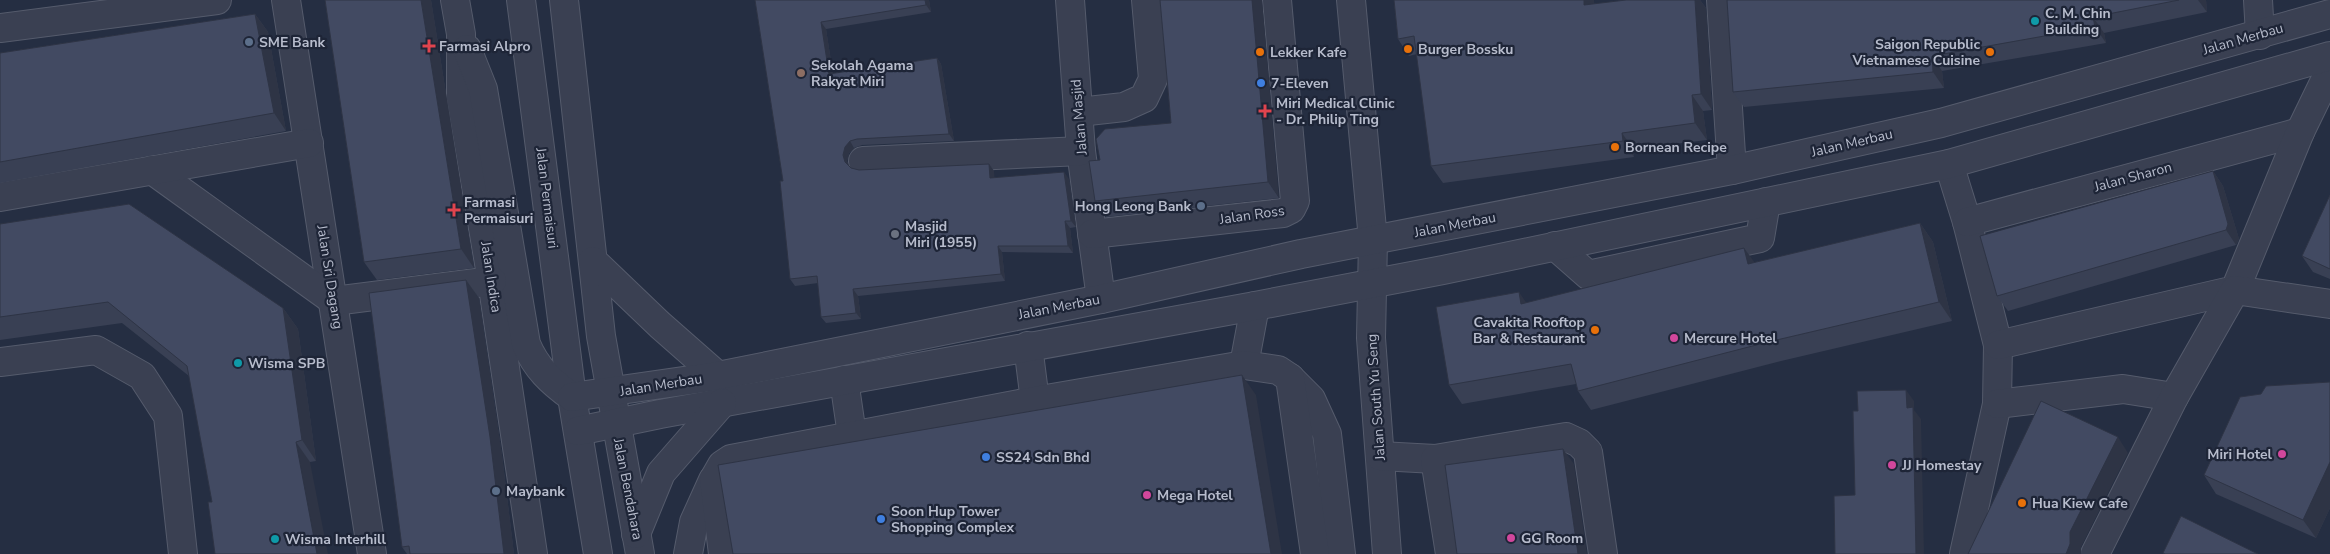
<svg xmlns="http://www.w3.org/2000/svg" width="2330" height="554" font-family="'Nunito Sans',sans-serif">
  <rect width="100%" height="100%" fill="#252e42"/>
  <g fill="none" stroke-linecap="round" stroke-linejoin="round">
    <defs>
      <g id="minor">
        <polyline points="286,0 372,554"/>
        <polyline points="455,0 461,34 461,98 492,281 533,554"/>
        <polyline points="521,0 572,397 598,554"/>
        <polyline points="564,0 601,336 640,554"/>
        <polyline points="1070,0 1081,151 1101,299"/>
        <polyline points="1351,0 1373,240 1371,338 1387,554"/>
        <polyline points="1721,0 1732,170"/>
        <polyline points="2258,0 2260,35"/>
        <polyline points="0,28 217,0"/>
        <path d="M467,49l16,40 43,255c10,24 25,38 46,53"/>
        <polyline points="1079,112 1124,107 1144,98 1153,79 1146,0"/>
        <polyline points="863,161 1081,151"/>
        <polyline points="1949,164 1967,222 1998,345 1997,404 1964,554"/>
        <polyline points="152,170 334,301 492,281"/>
        <polyline points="0,197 309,143"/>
        <polyline points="1967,222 2300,132"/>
        <polyline points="1092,234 1283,213 1291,209 1295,201 1277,0"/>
        <polyline points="1555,246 1588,275 1760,238 1766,202"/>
        <polyline points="593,261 660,325 718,376"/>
        <polyline points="1998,345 2235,290 2300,132 2330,70"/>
        <polyline points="1028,346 1035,401"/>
        <polyline points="0,362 96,350 142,376 168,416 183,554"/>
        <polyline points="1244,365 1255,306"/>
        <polyline points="1290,378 1311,399 1327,434 1341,554"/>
        <polyline points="844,380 852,435"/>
        <polyline points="572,397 718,376 1101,299 1301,254 1732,170 1941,123 2330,14"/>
        <polyline points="1997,404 2123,389 2174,397"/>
        <polyline points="578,431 660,414 1255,306 1443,270 1949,164 2330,56"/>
        <polyline points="1380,456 1435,459"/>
        <polyline points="636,534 661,473 722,403"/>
        <polyline points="688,554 694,522 713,480"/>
        <polyline points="723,554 714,479 722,465 731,459 1035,401 1244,365 1278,370 1290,378 1315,554"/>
        <polyline points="1450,554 1435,459 1566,437 1579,443 1588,452 1603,554"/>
        <polyline points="2095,554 2174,397 2235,290 2330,304"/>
      </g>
    </defs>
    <!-- minor casing -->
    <use href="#minor" stroke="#555b6c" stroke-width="30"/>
    <!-- minor -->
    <use href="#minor" stroke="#3a4052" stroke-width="28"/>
  </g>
  <!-- wall -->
  <g fill="#394054">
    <polygon points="325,0 431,0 474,268 377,280 364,262"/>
    <polygon points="755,0 929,0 931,12 826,29 833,74 937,58 941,64 954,141 862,145 854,148 849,153 847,161 849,166 851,168 859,170 989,164 994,171 994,177 1069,179 1076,227 1070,228 1073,253 1002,252 1005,281 858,296 861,319 826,323 821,317 818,283 795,286 790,279 783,181"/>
    <polygon points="1160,0 1279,198 1106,217 1095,201 1100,160 1171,123"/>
    <polygon points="1394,0 1594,0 1594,4 1626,0 1700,0 1706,8 1712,110 1703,111 1707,140 1633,149 1634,157 1443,183 1431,166 1417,54 1409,56 1398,39"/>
    <polygon points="1727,0 2206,0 2207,12 2104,33 2106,43 1942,71 1944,88 1744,107 1733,92"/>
    <polygon points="255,14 268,32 286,131 0,183 0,53"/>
    <polygon points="2213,171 2223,186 2239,239 2236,245 2008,311 1997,296"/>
    <polygon points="2330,195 2330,279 2313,272 2302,256"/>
    <polygon points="1920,223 1933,242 1952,321 1781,361 1591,410 1578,391 1576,384 1462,404 1449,385 1526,303 1755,263"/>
    <polygon points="0,224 283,308 298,329 316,461 310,462 212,502 189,376 122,323 0,340"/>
    <polygon points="466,280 479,298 502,455 514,554 407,554 402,547"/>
    <polygon points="2330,382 2330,508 2316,538 2216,494 2204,475 2261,394"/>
  </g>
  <!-- shaded-wall -->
  <g fill="#2e3445">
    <polygon points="421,0 431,0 474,268 461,249"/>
    <polygon points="925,0 929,0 931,12 926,5"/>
    <polygon points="1252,0 1262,0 1279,198 1268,182"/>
    <polygon points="1584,0 1594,0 1596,22 1584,5"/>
    <polygon points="1695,0 1700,0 1706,8 1712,110 1701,94"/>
    <polygon points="2198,0 2206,0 2207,12"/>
    <polygon points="255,14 268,32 286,131 274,113"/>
    <polygon points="2093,17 2104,33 2106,43 2095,27"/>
    <polygon points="821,22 826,29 834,81 829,74"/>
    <polygon points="1932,56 1942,71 1944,88 1933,72"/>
    <polygon points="937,58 941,64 954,141 949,134"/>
    <polygon points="1692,95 1703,111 1707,140 1695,123"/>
    <polygon points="1622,133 1633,149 1634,157 1623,141"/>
    <polygon points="850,141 854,148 849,153 847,161 850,169 845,162 843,155 845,147"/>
    <polygon points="989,164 994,171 995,184 990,178"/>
    <polygon points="2213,171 2223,186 2239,239 2236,245 2226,230"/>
    <polygon points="1064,172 1069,179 1076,227 1071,221"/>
    <polygon points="1065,221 1070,228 1073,253 1068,246"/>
    <polygon points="1920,223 1933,242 1952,321 1939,302"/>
    <polygon points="998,246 1002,252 1005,281 1001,274"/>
    <polygon points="1744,248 1758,267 1748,264"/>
    <polygon points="466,280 479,298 502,455 514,554 504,554"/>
    <polygon points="853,289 858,296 861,319 856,313"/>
    <polygon points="1519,292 1532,311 1521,304"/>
    <polygon points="283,308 298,329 316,461 302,440"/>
    <polygon points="1242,375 1256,395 1282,554 1271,554"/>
    <polygon points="1906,390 1914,401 1914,410 1921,419 1924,554 1916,554"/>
    <polygon points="2118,437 2128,453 2081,547 2081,554 2066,554 2070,532"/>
    <polygon points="296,442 310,462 328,554 317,554"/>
    <polygon points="1563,449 1574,464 1587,554 1578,554"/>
    <polygon points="2330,462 2330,508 2316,538 2303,520"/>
  </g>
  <!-- building -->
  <g fill="#424a62" stroke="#2e3445">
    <polygon points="325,0 421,0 461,249 364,262"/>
    <polygon points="755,0 925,0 926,5 821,22 829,74 937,58 949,134 857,139 850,141 845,147 843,155 845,162 851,168 859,170 989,164 990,178 1064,172 1071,221 1065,221 1068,246 998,246 1001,274 853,289 856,313 821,317 817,276 790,279 780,181 783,181"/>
    <polygon points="1160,0 1252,0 1268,182 1095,201 1089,161 1100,160 1096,139 1105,129 1171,123"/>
    <polygon points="1394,0 1584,0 1584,5 1626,0 1695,0 1701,94 1692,95 1695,123 1622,133 1623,141 1431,166 1414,36 1398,39"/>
    <polygon points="1727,0 2179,0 2093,17 2095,27 1932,56 1933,72 1733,92"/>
    <polygon points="255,14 274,113 0,162 0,53"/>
    <polygon points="2213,171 2228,224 2226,230 1997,296 1980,236"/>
    <polygon points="2330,195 2330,269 2302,256"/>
    <polygon points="129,204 283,308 302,440 296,442 317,554 215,554 208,502 212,502 187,366 108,302 0,317 0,224"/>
    <polygon points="1920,223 1939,302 1768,342 1578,391 1571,364 1449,385 1436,307 1519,292 1521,304 1744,248 1748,264"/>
    <polygon points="466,280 490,437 504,554 410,554 409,546 402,547 369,293"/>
    <polygon points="1242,375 1271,554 733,554 718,465"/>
    <polygon points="2330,382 2330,462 2303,520 2204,475 2240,397 2261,394 2266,386"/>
    <polygon points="1906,390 1907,408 1913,407 1916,554 1835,554 1834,496 1855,495 1853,411 1858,411 1857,391"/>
    <polygon points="2041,401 2118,437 2070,532 2070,544 2066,554 1968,554"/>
    <polygon points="1563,449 1578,554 1457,554 1445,465"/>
    <polygon points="2181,516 2258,554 2165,554 2163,553"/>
  </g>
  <!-- markers -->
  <g fill="#0f9aa8" stroke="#1e2537" stroke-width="2">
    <circle cx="2035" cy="21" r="5"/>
    <circle cx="238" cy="363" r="5"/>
    <circle cx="275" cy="539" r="5"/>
  </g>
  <g fill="#5c6f8a" stroke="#1e2537" stroke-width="2">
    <circle cx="249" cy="42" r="5"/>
    <circle cx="1201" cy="206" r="5"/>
    <circle cx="496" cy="491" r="5"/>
  </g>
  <g fill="#e0444e" stroke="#1e2537" stroke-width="2">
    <path d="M426.5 38.5h5v5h5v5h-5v5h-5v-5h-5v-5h5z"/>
    <path d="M1262.5 103.5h5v5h5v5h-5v5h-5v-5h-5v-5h5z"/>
    <path d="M451.5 202.5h5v5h5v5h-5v5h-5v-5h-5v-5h5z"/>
  </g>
  <g fill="#e8710a" stroke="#1e2537" stroke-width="2">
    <circle cx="1408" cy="49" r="5"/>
    <circle cx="1260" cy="52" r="5"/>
    <circle cx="1990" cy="52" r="5"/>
    <circle cx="1615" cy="147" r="5"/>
    <circle cx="1595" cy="330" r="5"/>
    <circle cx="2022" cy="503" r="5"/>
  </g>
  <circle fill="#8d6e63" stroke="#1e2537" stroke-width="2" cx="801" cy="73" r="5"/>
  <g fill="#3f7fe0" stroke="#1e2537" stroke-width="2">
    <circle cx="1261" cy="83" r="5"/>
    <circle cx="986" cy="457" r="5"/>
    <circle cx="881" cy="519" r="5"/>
  </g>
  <circle fill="#6b7280" stroke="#1e2537" stroke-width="2" cx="895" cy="234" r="5"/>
  <g fill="#d1479c" stroke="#1e2537" stroke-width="2">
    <circle cx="1674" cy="338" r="5"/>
    <circle cx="2282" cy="454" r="5"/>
    <circle cx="1892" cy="465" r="5"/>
    <circle cx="1147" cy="495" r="5"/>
    <circle cx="1511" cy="538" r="5"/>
  </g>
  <g text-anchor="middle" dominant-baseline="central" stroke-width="4.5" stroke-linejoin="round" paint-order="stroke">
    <!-- poi labels -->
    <g font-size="14" font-weight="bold" fill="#b7bccc" stroke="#1e2537" text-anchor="start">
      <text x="2045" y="13">C. M. Chin<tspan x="2045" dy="16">Building</tspan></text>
      <text x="259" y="42">SME Bank</text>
      <text x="1980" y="44" text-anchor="end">Saigon Republic<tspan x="1980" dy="16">Vietnamese Cuisine</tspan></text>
      <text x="439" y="46">Farmasi Alpro</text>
      <text x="1418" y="49">Burger Bossku</text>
      <text x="1270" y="52">Lekker Kafe</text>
      <text x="811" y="65">Sekolah Agama<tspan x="811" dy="16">Rakyat Miri</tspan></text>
      <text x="1271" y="83">7-Eleven</text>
      <text x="1276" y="103">Miri Medical Clinic<tspan x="1276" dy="16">- Dr. Philip Ting</tspan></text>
      <text x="1625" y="147">Bornean Recipe</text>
      <text x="464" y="202">Farmasi<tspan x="464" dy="16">Permaisuri</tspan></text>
      <text x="1191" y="206" text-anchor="end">Hong Leong Bank</text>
      <text x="905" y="226">Masjid<tspan x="905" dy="16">Miri (1955)</tspan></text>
      <text x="1585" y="322" text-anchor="end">Cavakita Rooftop<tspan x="1585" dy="16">Bar &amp; Restaurant</tspan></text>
      <text x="1684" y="338">Mercure Hotel</text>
      <text x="248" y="363">Wisma SPB</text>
      <text x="2272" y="454" text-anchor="end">Miri Hotel</text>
      <text x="996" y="457">SS24 Sdn Bhd</text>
      <text x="1902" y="465">JJ Homestay</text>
      <text x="506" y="491">Maybank</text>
      <text x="1157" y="495">Mega Hotel</text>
      <text x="2032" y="503">Hua Kiew Cafe</text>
      <text x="891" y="511">Soon Hup Tower<tspan x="891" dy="16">Shopping Complex</tspan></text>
      <text x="1521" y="538">GG Room</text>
      <text x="285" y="539">Wisma Interhill</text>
    </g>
    <!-- street labels -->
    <g font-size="14" fill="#b7bccc" stroke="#1e2537">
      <text transform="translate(2243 39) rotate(-16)">Jalan Merbau</text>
      <text transform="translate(1079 117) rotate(-95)">Jalan Masjid</text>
      <text transform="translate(1852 143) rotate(-13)">Jalan Merbau</text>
      <text transform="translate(2133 177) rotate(-15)">Jalan Sharon</text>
      <text transform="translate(547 198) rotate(83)">Jalan Permaisuri</text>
      <text transform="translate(1252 215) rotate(-8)">Jalan Ross</text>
      <text transform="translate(1455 225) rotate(-11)">Jalan Merbau</text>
      <text transform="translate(330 277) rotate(81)">Jalan Sri Dagang</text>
      <text transform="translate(491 277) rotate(81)">Jalan Indica</text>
      <text transform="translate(1059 307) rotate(-11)">Jalan Merbau</text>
      <text transform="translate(661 385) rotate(-9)">Jalan Merbau</text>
      <text transform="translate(1376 397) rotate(-94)">Jalan South Yu Seng</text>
      <text transform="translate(628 489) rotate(79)">Jalan Bendahara</text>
    </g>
  </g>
</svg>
